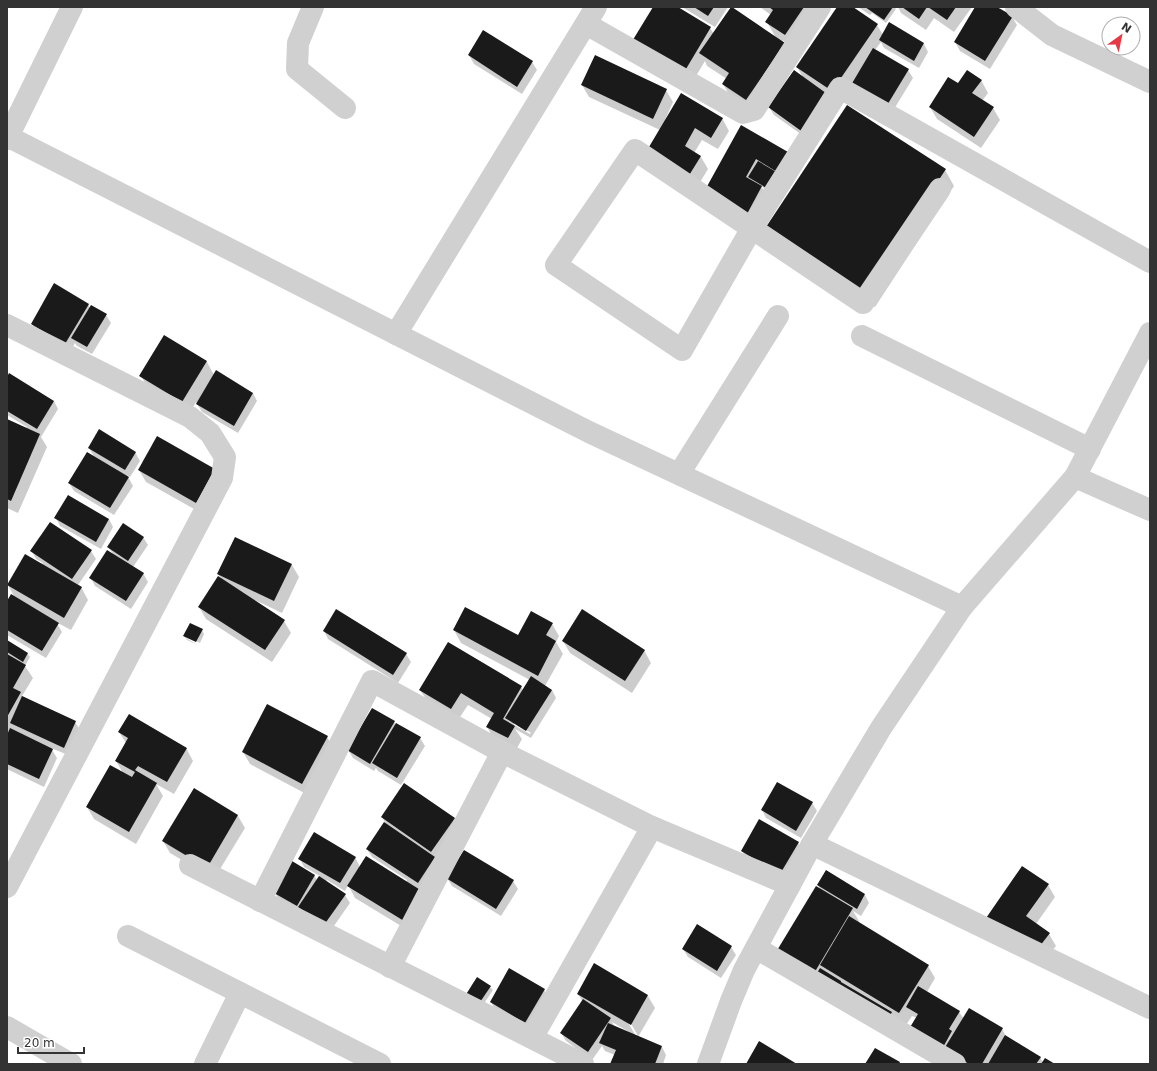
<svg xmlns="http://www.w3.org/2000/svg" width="1157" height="1071" font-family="'DejaVu Sans',sans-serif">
  <rect width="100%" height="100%" fill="#fff"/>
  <!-- shadow -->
  <g fill="#0003" fill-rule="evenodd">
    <polygon points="654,7 676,7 710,28 714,34 776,38 767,22 771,15 760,7 819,7 792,47 782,40 791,56 753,112 730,96 723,84 727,79 707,66 705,61 690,86"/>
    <polygon points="682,7 728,7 715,27"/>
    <polygon points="838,7 851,7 877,25 883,35 889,24 924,44 928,52 919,68 884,48 881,42 875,50 908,70 913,78 891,114 851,85 809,140 774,115 769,107 804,79 797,67"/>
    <polygon points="858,7 894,7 896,9 886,23 872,13 870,15"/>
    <polygon points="898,7 972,7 954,32 934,18 926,30 901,13"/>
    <polygon points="976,7 995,7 1012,17 1017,25 990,69 960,51 955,42"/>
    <polygon points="484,32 532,62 537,70 522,94 474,64 469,55"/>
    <polygon points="981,80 988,93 982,101 993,108 1000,120 981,148 937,119 930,107 958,85"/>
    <polygon points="582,85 666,90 673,102 665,120 722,118 729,131 718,149 702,140 694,153 701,157 708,169 696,189 660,130 589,97"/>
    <polygon points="741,127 788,153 770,192 761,186 769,199 754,225 713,202"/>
    <polygon points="945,170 954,186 875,307 777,243"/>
    <polygon points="88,304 90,308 106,315 111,323 92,354 77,346 75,343 70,352 37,332 32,324"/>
    <polygon points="165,336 207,362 214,375 253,393 257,401 238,433 202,412 196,402 189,414 148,388 141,376"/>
    <polygon points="7,379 54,401 58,409 41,437 47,447 18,513 7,508 7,420 26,428 27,427 7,415"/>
    <polygon points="89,448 135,452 140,461 130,477 127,475 133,486 114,515 74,491 69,483 95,458"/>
    <polygon points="139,470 214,470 203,514 146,482"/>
    <polygon points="56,518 109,519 113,527 101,549 60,526"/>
    <polygon points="50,523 91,551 96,559 78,585 81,587 88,600 71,630 56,622 62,632 46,658 7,635 7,603 15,598 8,585 43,563 36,559 32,551"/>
    <polygon points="143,537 148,545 133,567 143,573 148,582 131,609 95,586 91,578 113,554 108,547"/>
    <polygon points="292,565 299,577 282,613 255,600 284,621 291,633 272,662 206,619 199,607 222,580 218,574"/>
    <path d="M466,608l53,28 33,-12 7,12 -3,6 7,12 -18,32 7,4 4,8 -25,40 -16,-9 7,10 -6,11 -22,-11 -7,-12 5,-8 -24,-14 -10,15 -30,-18 -8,-12 101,-3 2,3 7,-10 -69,-37 -7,-13zM514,722l17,11 -1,1 -16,-9z"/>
    <polygon points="202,630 204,634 200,643 186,636 186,638 198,645 187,640 184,636"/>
    <polygon points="324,631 406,654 411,662 398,683 328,639"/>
    <polygon points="7,641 27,653 30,657 25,666 33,678 22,696 75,722 80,730 68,755 51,748 57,758 44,787 7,769 7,737 9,733 7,732"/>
    <polygon points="563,641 644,650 651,663 632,693 570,653"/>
    <polygon points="394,722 396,725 420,738 425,746 401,785 378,771 376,768 374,771 353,758 348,750"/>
    <polygon points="119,732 186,748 193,761 174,794 156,784 163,796 136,844 94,819 87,807 123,773 116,761 126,743"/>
    <polygon points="327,737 334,749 310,796 250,764 243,752"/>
    <polygon points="194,790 238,816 245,828 214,879 170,853 163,841"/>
    <polygon points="812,803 817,811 801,838 766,818 762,810"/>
    <polygon points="382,817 454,818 461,831 411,932 355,898 348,885 345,891 327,880 326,882 345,895 350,903 329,933 280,901 275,893 314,875 317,880 320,876 304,867 300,859 355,857 360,867 406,882 407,880 372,857 367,849 387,826"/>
    <polygon points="798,843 803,851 785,881 747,859 742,851"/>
    <polygon points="447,878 513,881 518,889 501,916 452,886"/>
    <polygon points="818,885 865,895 869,903 861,916 853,911 859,921 858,923 928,966 935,978 927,992 959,1012 964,1019 969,1009 1002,1029 1007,1038 1040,1057 1043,1063 1053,1064 962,1064 917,1018 912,1016 906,1025 782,970 821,891"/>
    <polygon points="1048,885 1055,897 1036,924 1049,934 1056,946 1043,962 992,934"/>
    <polygon points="731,947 736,955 721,978 688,957 683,949"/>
    <path d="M595,965l53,31 7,12 -17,29 24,10 4,8 -3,9h-52l4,-9 -10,-4 -3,-5 -10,14 -26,-19 -5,-8 22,-31 -5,-8zM629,1020l9,16h-2l-9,-15zM612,1022l17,10 -1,1 -13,-6z"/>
    <polygon points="490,987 493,990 481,1008 468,999"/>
    <polygon points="544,990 549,998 530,1031 495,1010 491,1002"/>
  </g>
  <!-- building -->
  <g fill="#1a1a1a">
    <polygon points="653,7 678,7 711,27 683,74 631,43"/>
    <polygon points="694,7 714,7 708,16"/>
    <polygon points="731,7 732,7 785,43 746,100 722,84 729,73 699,53"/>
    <polygon points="769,7 804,7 785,35 765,22 773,10"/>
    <polygon points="837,7 853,7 878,24 832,91 796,67"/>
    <polygon points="865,7 893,7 884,20"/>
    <polygon points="902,7 927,7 919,19"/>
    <polygon points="928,7 956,7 947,20"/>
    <polygon points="975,7 997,7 1013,16 985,61 954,42"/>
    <polygon points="889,22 924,43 914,61 879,40"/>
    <polygon points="483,30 533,61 517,87 468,55"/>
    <polygon points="873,48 909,69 886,107 851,85"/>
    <polygon points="595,55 667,89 653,119 581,85"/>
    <polygon points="794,70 830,96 804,133 768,107"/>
    <polygon points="967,70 982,80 972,93 994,107 974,137 929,107 948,77 958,83"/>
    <polygon points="681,93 723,118 711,138 695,128 685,146 701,156 688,177 646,152"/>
    <polygon points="847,105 946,169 865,292 766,227"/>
    <polygon points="741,125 788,152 777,172 756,159 746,177 762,186 747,214 705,190"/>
    <polygon points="758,161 778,173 768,189 748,177"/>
    <polygon points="54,283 89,304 65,344 31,324"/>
    <polygon points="91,305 107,314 87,347 71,338"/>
    <polygon points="164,335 207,361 182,402 139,376"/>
    <polygon points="216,370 253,393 234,426 196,404"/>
    <polygon points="9,373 54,401 37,429 7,411 7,377"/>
    <polygon points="7,419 40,434 11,501 7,499"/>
    <polygon points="99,429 136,452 125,470 88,448"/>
    <polygon points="157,436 215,469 196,503 138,470"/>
    <polygon points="87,452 129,477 110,508 68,483"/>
    <polygon points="68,495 109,519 96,542 54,518"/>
    <polygon points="50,522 92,550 72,579 30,551"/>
    <polygon points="123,523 144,537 128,561 107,547"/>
    <polygon points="235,537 292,564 274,601 217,574"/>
    <polygon points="107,550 144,573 126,601 89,578"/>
    <polygon points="25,554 82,587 64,618 7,585"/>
    <polygon points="218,576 285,620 265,650 198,607"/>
    <polygon points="11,594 59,623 42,651 7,630 7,601"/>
    <polygon points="465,607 518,635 531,611 553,623 546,635 556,641 538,676 453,630"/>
    <polygon points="336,609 407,653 393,675 323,631"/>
    <polygon points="582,609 645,650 625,681 562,641"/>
    <polygon points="190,623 203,629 196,642 183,636"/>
    <polygon points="7,640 28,653 23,662 7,652"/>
    <polygon points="448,642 522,686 503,719 515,726 508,738 486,727 494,713 461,693 451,709 419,690"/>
    <polygon points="7,654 26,665 13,688 21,692 7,717"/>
    <polygon points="531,676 552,690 526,731 505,718"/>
    <polygon points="22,696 76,721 64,748 10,723"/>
    <polygon points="267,704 328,736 302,784 242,752"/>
    <polygon points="372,708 395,721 370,764 347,750"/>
    <polygon points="129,714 187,748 167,782 138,766 135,770 157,783 129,832 86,807 110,765 132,777 135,772 115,761 128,738 118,732"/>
    <polygon points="396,723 421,737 397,778 372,763"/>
    <polygon points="10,728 53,749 39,779 7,764 7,735"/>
    <polygon points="777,782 813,802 796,831 761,810"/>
    <polygon points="404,783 455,818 431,852 381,817"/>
    <polygon points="194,788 238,815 207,868 162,841"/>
    <polygon points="759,819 799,842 780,874 741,851"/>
    <polygon points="384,822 435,857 418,883 366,849"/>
    <polygon points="314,832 356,857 340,883 298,859"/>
    <polygon points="464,850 514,880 496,909 446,878"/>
    <polygon points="366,856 422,891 404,921 347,886"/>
    <polygon points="292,861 315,875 297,906 274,893"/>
    <polygon points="1022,866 1049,884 1026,916 1050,933 1036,951 984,921"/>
    <polygon points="826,870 865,894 857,909 817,885"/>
    <polygon points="319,876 346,894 324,925 298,907"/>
    <polygon points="816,886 853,908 810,980 773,957"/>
    <polygon points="849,916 929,965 899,1013 820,965"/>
    <polygon points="697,924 732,946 717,971 682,949"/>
    <polygon points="594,963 648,995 631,1025 577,994"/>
    <polygon points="509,968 545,989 525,1023 490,1002"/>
    <polygon points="820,968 841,981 841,982 892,1012 886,1023 813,980"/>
    <polygon points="477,977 491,986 478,1005 465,996"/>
    <polygon points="918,986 960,1011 949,1029 952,1031 942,1049 909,1029 918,1014 906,1007"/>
    <polygon points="583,999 611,1018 588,1052 560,1033"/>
    <polygon points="969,1008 1003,1028 982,1064 969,1064 944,1049"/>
    <polygon points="608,1023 662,1046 655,1064 610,1064 616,1050 599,1043"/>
    <polygon points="1005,1035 1041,1057 1036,1064 988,1064"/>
    <polygon points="759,1041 797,1064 746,1064"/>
    <polygon points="875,1048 900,1062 899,1064 865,1064"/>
    <polygon points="1045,1058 1055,1064 1041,1064"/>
  </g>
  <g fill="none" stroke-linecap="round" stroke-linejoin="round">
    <!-- minor -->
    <g stroke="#d0d0d0" stroke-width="22">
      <polyline points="313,7 298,43 297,69 345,108"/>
      <polyline points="1016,7 1052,35 1150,82"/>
      <polyline points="586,24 743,113 754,110 820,7"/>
      <polyline points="7,136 589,432 962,607"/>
      <polyline points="7,139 72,7"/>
      <polyline points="940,189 863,303 635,150 556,265 682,350 752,228 840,88 1150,262"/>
      <polyline points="7,325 190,417 210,433 225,457 222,478 7,887"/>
      <polyline points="396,334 596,7"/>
      <polyline points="862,336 1090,449"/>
      <polyline points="679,474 778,316"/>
      <polyline points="1075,477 1150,510"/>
      <polyline points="812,844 1150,1008"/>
      <polyline points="190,865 583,1064"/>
      <polyline points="260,901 372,681 502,752 652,827 790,885"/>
      <polyline points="128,936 380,1064"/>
      <polyline points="756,948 955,1064"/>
      <polyline points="390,967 502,752"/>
      <polyline points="7,1027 71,1064"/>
      <polyline points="532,1038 652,827"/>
      <polyline points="205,1064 240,993"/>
      <polyline points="708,1064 731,1001 744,970 812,844 881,728 962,607 1075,477 1150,333"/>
    </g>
  </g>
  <!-- border -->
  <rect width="1157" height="1071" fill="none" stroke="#333333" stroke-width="16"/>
  <!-- north arrow -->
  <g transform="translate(1121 36) rotate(33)"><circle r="19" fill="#ffffff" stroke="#adadad"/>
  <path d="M0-3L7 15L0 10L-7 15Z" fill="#e63946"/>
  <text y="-6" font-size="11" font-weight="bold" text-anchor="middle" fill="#333333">N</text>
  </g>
  <!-- scale -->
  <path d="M18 1047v6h66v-6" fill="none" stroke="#333333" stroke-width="2"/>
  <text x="24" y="1047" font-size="12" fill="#333333" stroke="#ffffff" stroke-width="3" paint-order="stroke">20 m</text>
</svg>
